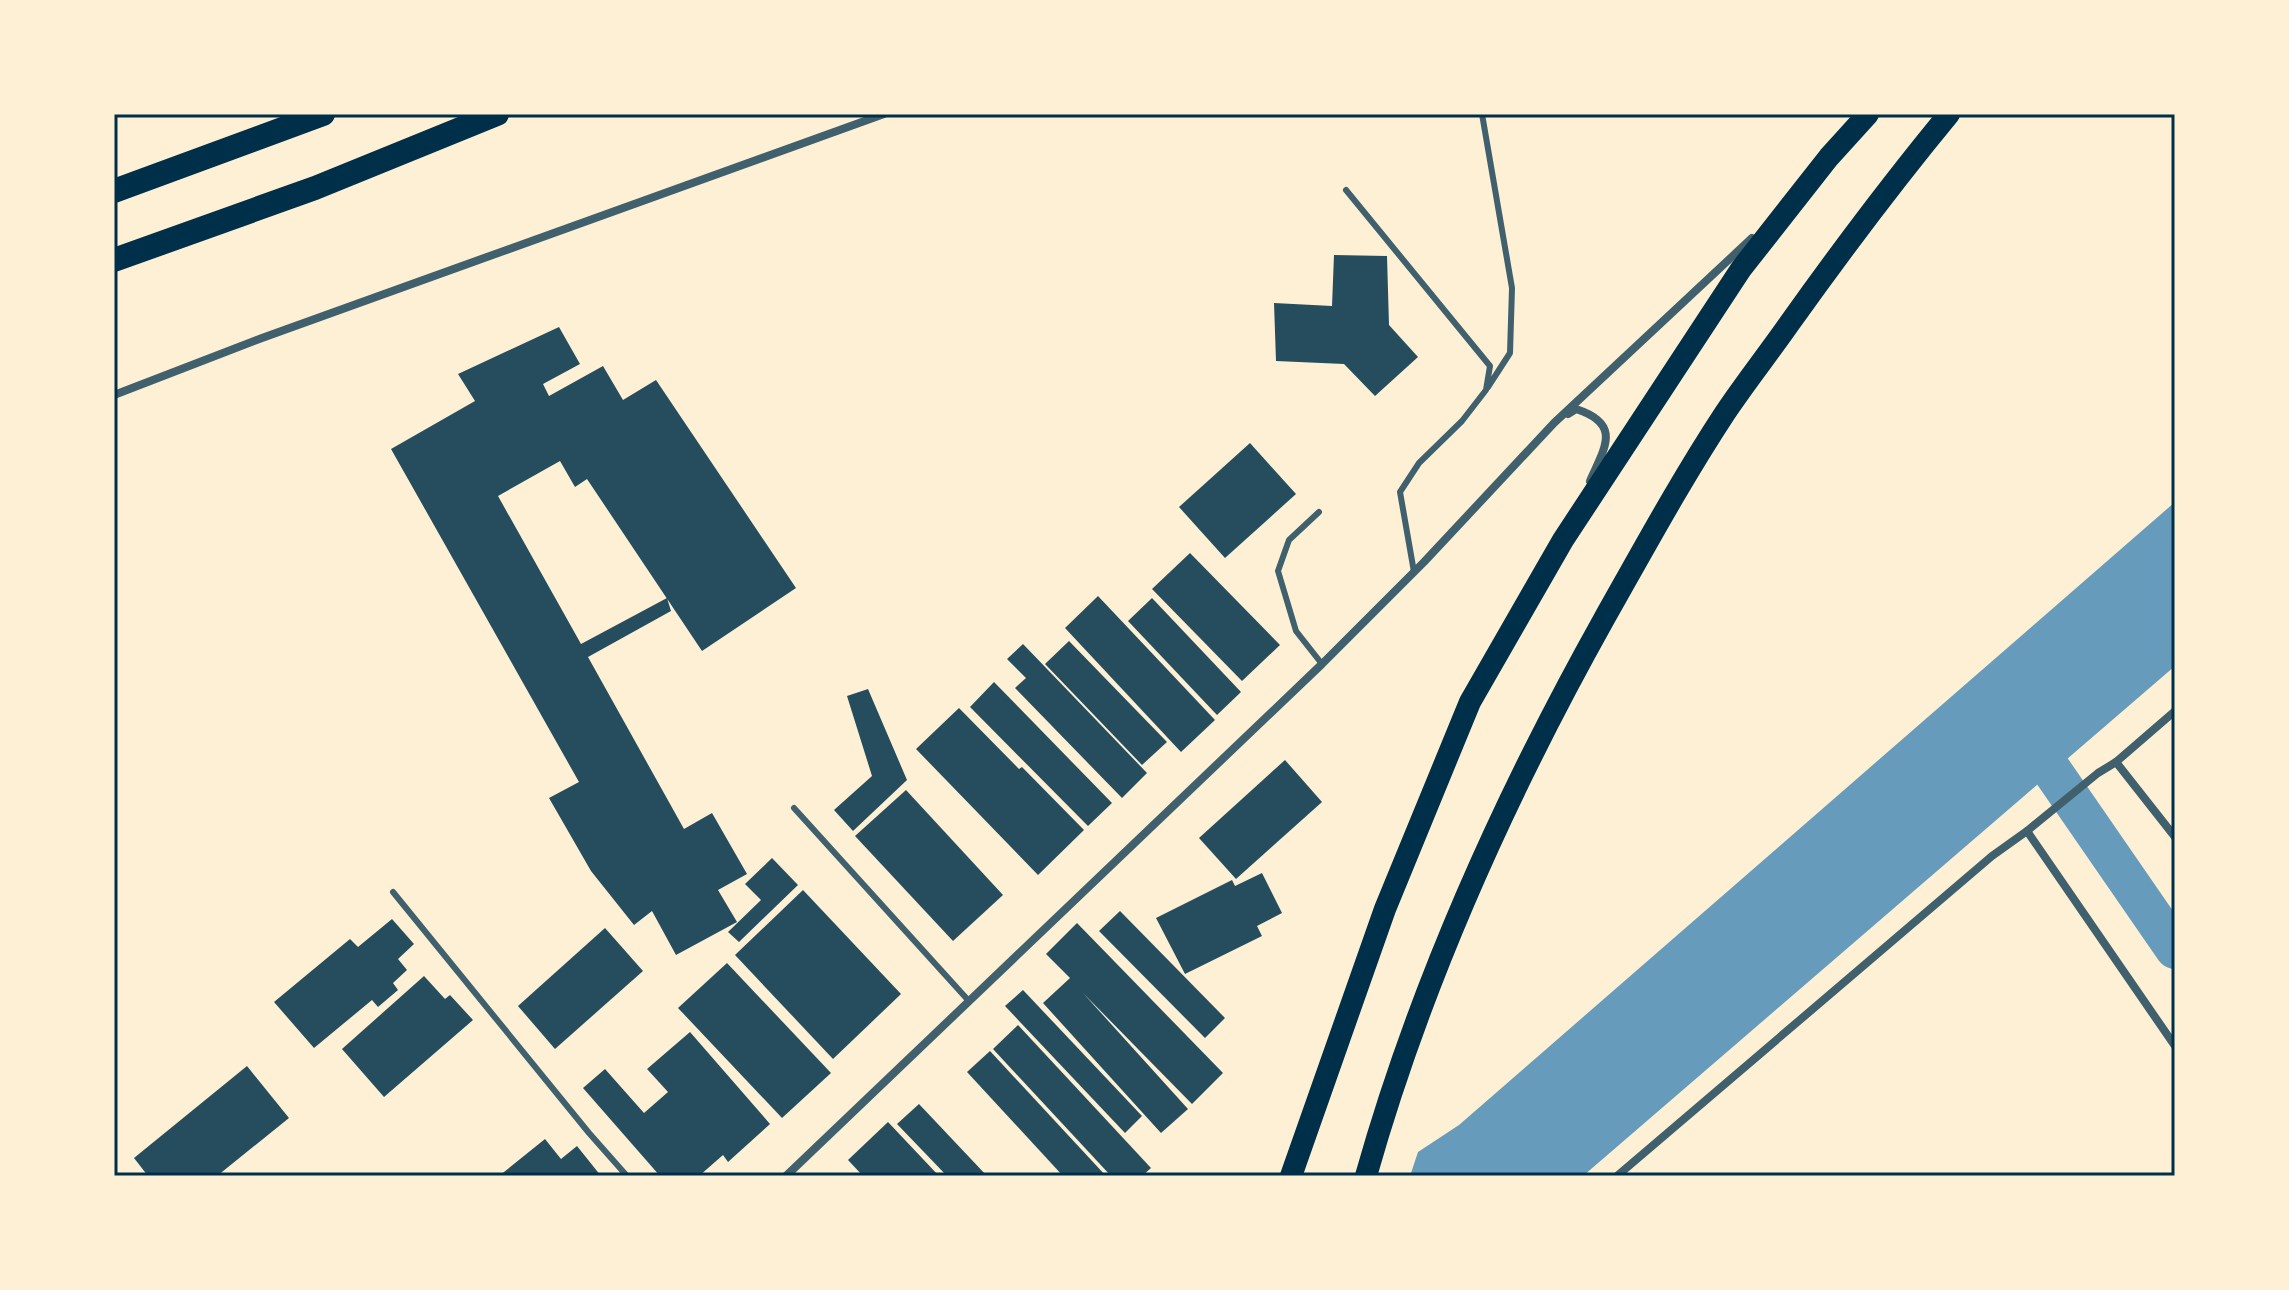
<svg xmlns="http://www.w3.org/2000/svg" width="2289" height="1290" font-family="Poppins,sans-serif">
  <rect width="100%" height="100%" fill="#fdf0d5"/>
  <!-- water -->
  <polygon fill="#669bbc" points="2175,502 2175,666 1583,1176 1410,1176 1418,1152 1459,1125"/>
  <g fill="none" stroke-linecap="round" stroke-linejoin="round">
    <!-- canal -->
    <polyline stroke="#669bbc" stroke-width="40" points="2028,736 2175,949"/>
  </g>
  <!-- building -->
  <g fill="#264d5e">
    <polygon points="1334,255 1387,256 1389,325 1418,357 1375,396 1344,364 1276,361 1274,303 1332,306"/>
    <polygon points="559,327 580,364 543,384 549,396 603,366 623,400 656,380 796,588 702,651 587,479 575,487 560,461 498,496 581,644 667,598 671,611 588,657 684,829 712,813 747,874 718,890 737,922 676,955 652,911 634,925 591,871 549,798 579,782 391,449 475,401 458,374"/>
    <polygon points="1250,443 1296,494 1225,558 1179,507"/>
    <polygon points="1190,553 1280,645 1242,681 1152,589"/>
    <polygon points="1098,596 1215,720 1181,752 1065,628"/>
    <polygon points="1152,598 1241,692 1217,715 1128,621"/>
    <polygon points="1069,641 1167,742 1142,765 1045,664"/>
    <polygon points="1023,644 1147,773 1122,798 1015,688 1026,678 1007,659"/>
    <polygon points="994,682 1112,803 1088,826 970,707"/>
    <polygon points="868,689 907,780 853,831 834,810 872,776 847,696"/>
    <polygon points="959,708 1019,769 1022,767 1084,830 1038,875 916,749"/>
    <polygon points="1285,760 1322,802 1236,879 1199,838"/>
    <polygon points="906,790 1003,895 953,941 855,836"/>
    <polygon points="772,858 798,885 739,942 728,932 761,900 745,884"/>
    <polygon points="1262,873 1282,913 1257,926 1262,936 1185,974 1156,918 1232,880 1235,886"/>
    <polygon points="803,890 901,994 833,1059 735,955"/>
    <polygon points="1120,911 1225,1018 1205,1038 1099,931"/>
    <polygon points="392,919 414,944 398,959 407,970 393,983 398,990 378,1007 372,1000 314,1048 274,1002 350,939 358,947"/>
    <polygon points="1077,923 1223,1073 1192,1104 1083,993 1188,1109 1161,1133 1043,1003 1070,978 1046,954"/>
    <polygon points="605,928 643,971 555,1049 518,1006"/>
    <polygon points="727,963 831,1073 782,1118 678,1008"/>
    <polygon points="424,976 445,999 450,995 473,1020 384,1097 342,1049"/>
    <polygon points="1023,990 1142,1116 1125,1133 1005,1006"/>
    <polygon points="1018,1025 1151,1168 1142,1176 1111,1176 993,1049"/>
    <polygon points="690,1032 770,1124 728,1162 723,1155 699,1176 660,1176 583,1088 605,1069 644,1113 668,1092 647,1069"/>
    <polygon points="990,1051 1106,1176 1063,1176 967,1072"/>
    <polygon points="247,1066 289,1118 217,1176 148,1176 134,1158"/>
    <polygon points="919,1104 987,1176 947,1176 897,1124"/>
    <polygon points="888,1122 939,1176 863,1176 848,1160"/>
    <polygon points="545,1139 561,1159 577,1146 601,1176 499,1176"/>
  </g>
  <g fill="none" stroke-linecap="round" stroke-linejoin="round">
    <!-- service -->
    <g stroke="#3f606c" stroke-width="6">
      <polyline points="1482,114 1512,288 1510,353 1488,387"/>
      <polyline points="1346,190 1490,366 1486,390 1462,421 1419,463 1400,492 1414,572"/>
      <polyline points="1319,512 1289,540 1278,571 1296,631 1322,664"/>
      <polyline points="794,808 968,1000"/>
      <polyline points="393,892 589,1133 627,1176"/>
    </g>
    <!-- minor -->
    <g stroke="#3f606c" stroke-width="8">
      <polyline points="114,395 262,338 884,114"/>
      <path d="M1568,414l8,-5c46,15 29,38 14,72"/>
      <polyline points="2116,762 2175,837"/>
      <polyline points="2027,831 2175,1046"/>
      <polyline points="786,1176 1322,664 1424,562 1554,423 1752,238"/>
      <polyline points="1617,1176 1992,856 2027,831 2098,773 2116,762 2175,711"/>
    </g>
    <!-- trunk -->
    <g stroke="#003049" stroke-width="22">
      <polyline points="1291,1176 1385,909 1470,702 1563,540 1741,269 1829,157 1868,114"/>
      <path d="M1366,1176c55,-195 139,-380 238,-557 39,-69 77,-139 121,-206 20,-30 43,-59 64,-89 52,-73 103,-141 160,-210"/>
    </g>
    <!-- motorway -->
    <g stroke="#003049" stroke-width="24">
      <polyline points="114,191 323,114"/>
      <polyline points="114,260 315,188 497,114"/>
    </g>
  </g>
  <!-- border -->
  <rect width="2289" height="1290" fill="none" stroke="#fdf0d5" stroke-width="232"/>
  <rect x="116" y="116" width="2057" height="1058" fill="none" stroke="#003049" stroke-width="3"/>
</svg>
